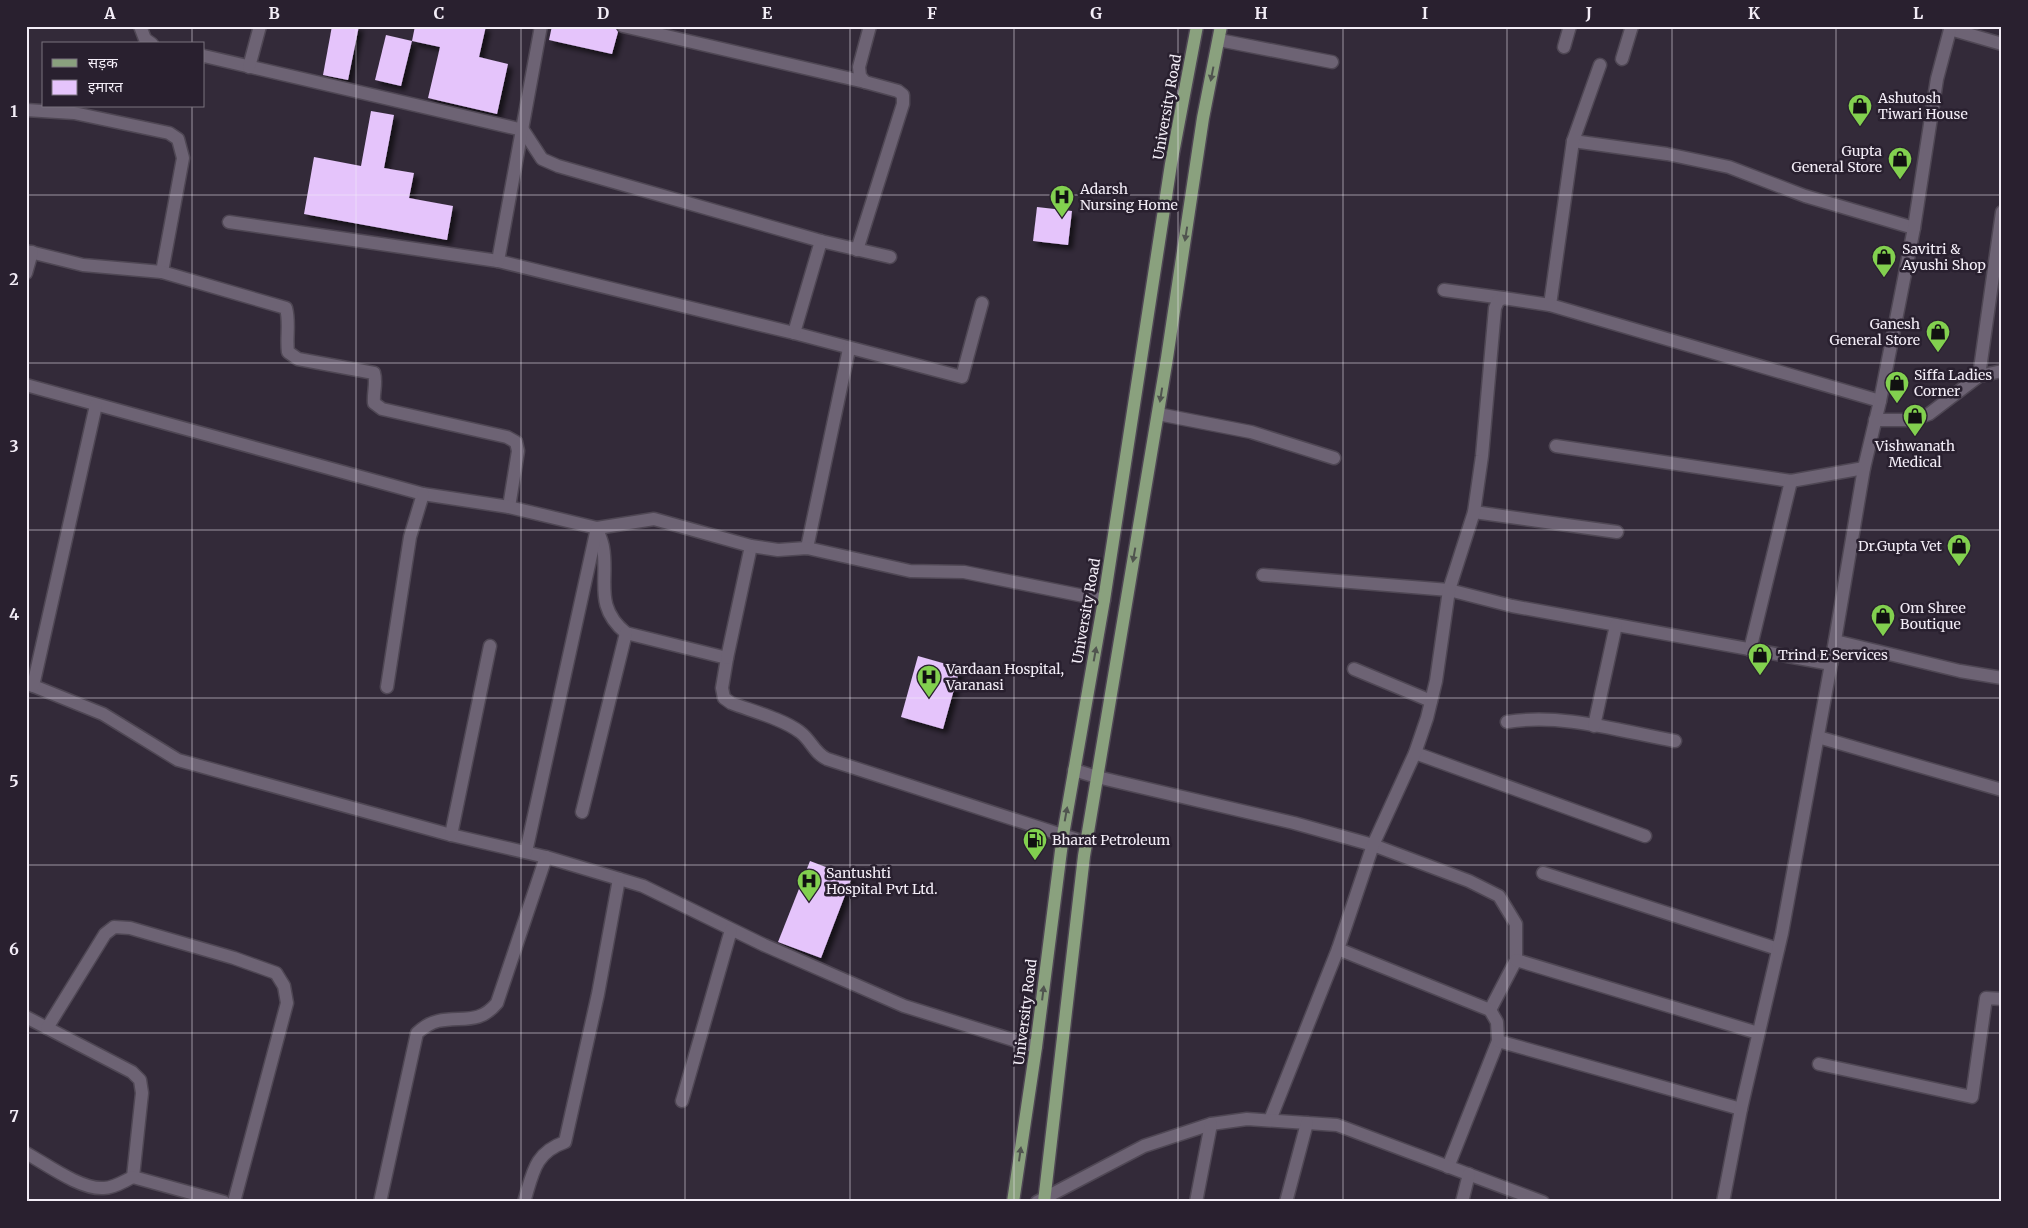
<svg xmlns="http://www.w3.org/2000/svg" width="2028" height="1228" font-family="Merriweather,'Noto Sans Devanagari',serif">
  <defs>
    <filter id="shadow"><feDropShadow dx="4.5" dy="4.5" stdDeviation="2.5" flood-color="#0009"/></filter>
  </defs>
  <rect width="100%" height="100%" fill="#332a39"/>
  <!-- building -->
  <g fill="#e5c4fb" filter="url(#shadow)">
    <polygon points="332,26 359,26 348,80 323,75"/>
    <polygon points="415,26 486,26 479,57 508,64 497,114 428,98 440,47 412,41"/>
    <polygon points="552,26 615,26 618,32 612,54 549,40"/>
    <polygon points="386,35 412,41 401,86 375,80"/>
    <polygon points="371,111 394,115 384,168 414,173 409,198 453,206 447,240 304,214 314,157 361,166"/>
    <polygon points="1037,207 1072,211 1068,245 1033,241"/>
    <polygon points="918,656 960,668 943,729 901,717"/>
    <polygon points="810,861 852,877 821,958 778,942"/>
  </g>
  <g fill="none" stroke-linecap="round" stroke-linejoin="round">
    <defs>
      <g id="street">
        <polyline points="140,26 145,39 152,44"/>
        <polyline points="623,26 865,82"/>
        <polyline points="1950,29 2002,44"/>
        <polyline points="1219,40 1332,62"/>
        <polyline points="1564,47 1570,26"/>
        <polyline points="204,56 523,130 542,159 558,166 821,241 890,257"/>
        <polyline points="1622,59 1632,26"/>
        <polyline points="249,67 260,26"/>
        <polyline points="26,110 74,113 169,133 178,139 183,158 162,272"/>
        <polyline points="1573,141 1667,154 1729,167 1805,196 1914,228"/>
        <polyline points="229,222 498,261 794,333 962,377 982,303"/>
        <polyline points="857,250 903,104 903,95 898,91 865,82 860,76 859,67 870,26"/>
        <path d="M26,251l57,14 79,7 124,36c4,15 0,29 2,44l10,7 76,14c3,10 -1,19 0,30l8,6 125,28 9,5 2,9 -9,56"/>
        <polyline points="498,261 541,26"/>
        <polyline points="26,273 32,252"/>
        <polyline points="1444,290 1503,298"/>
        <polyline points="1550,305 1573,141 1600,65"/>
        <polyline points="794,333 821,241"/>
        <polyline points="1979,376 2002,212"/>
        <path d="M26,385l397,109 86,13 88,21c2,7 5,13 6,19 6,33 -10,59 23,86l101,25 -5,30 2,10 7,5c21,8 52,16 69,29 11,8 14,21 27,27l260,84"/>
        <polyline points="1158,414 1251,432 1334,458"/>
        <polyline points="1875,420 1911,420 1929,414 1979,376 2002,371"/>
        <polyline points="1556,446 1791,481 1864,468"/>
        <polyline points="1474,512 1617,532"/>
        <polyline points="807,548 849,349"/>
        <polyline points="1263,575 1449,590 1512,606 1831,664"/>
        <polyline points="1835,641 1960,671 2002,678"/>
        <polyline points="1750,650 1791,481"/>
        <polyline points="727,658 751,546"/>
        <polyline points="1354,669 1431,701"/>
        <polyline points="26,683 103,714 178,760 451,835 546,857 643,886 764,945 904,1006 1036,1047"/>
        <polyline points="33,686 96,405"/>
        <polyline points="387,687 410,537 423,494"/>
        <path d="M1507,722c55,-9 113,9 168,19"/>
        <polyline points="1594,726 1616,625"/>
        <polyline points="1818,737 2002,790"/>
        <polyline points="1415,753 1645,836"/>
        <polyline points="1074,770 1097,777 1294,823 1373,845 1469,881 1499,896 1516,924 1516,960 1490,1010"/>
        <polyline points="582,812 626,633"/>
        <polyline points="451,835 490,646"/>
        <polyline points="526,852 597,528 654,519 751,546 778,550 807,548 910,571 964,572 1104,600"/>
        <polyline points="1543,873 1778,949"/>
        <polyline points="1338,949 1490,1010 1497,1022 1498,1041 1448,1167"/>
        <polyline points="1516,960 1758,1033"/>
        <polyline points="26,1017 132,1072 140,1080 142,1093 133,1177 224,1202"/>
        <polyline points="47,1028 105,934 114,927 130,928 234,958 276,973 284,986 287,1003 234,1202"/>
        <polyline points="1498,1041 1741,1109"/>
        <polyline points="1819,1064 1972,1097 1986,998 2002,999"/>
        <polyline points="682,1101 731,930"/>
        <polyline points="1270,1120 1338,949 1373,845 1415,753 1427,718 1436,681 1449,590 1474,512 1482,456 1495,308 1498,301 1503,298 1550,305 1880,401"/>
        <path d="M26,1153c20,11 55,37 78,35 10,0 20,-7 29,-11"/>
        <path d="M380,1202l37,-169c6,-5 12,-10 21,-12 24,-5 41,4 59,-18l49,-146"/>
        <path d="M524,1202c9,-29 10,-49 41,-60l33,-148 21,-115"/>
        <polyline points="1037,1202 1144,1146 1211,1124 1247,1119 1337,1125 1543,1202"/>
        <polyline points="1196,1202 1211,1124"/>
        <polyline points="1286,1202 1307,1123"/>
        <polyline points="1462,1202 1469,1174"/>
        <polyline points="1723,1202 1741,1109 1782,933 1831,664 1864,468 1880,401 1914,228 1937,79 1951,26"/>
      </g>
      <g id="primary">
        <polyline points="1013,1202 1036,1047 1063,835 1104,600 1171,164 1197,26"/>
        <polyline points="1044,1202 1084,856 1167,358 1203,118 1221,26"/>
      </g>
    </defs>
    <!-- street casing -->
    <use href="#street" stroke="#4f4754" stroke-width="15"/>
    <!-- primary casing -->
    <use href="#primary" stroke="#4f4754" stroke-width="15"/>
    <!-- street -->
    <use href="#street" stroke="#6d6374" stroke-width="12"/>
    <!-- primary -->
    <use href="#primary" stroke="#8aa17e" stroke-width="12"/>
  </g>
  <!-- one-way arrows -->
  <defs><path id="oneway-solid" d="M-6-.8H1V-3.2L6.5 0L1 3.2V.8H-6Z" transform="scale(1.25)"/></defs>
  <g fill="#50544f">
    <use href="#oneway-solid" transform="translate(1212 74) rotate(101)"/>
    <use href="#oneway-solid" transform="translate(1186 234) rotate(99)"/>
    <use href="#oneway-solid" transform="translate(1161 395) rotate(99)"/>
    <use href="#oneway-solid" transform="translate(1134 555) rotate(100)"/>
    <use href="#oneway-solid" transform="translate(1095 654) rotate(-80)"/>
    <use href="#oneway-solid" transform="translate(1066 814) rotate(-80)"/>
    <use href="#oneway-solid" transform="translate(1043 993) rotate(-83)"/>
    <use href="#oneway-solid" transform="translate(1020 1154) rotate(-82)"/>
  </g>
  <!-- grid -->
  <path fill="none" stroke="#f3edf7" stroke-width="1" stroke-opacity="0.55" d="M192,26v18M356,26v1176M521,26v1176M685,26v1176M850,26v1176M1014,26v1176M1178,26v1176M1343,26v1176M1507,26v1176M1672,26v1176M1836,26v1176M192,106v1096M26,195h1976M26,363h1976M26,530h1976M26,698h1976M26,865h1976M26,1033h1976"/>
  <!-- icons -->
  <defs>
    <symbol id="shop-pin" viewBox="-11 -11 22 30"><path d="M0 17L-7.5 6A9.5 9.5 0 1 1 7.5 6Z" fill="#82d04f" stroke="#29202f"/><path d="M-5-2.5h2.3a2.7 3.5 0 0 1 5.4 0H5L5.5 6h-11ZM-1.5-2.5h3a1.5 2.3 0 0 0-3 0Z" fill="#111"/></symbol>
    <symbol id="hospital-pin" viewBox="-11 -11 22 30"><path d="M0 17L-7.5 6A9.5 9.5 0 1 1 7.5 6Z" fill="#82d04f" stroke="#29202f"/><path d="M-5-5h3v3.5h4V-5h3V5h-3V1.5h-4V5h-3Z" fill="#111"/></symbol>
    <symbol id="fuel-pin" viewBox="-11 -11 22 30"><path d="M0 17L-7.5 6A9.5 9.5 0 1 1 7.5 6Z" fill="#82d04f" stroke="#29202f"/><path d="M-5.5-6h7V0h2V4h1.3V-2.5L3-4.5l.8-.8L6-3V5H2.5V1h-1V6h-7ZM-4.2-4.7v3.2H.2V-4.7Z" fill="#111"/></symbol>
  </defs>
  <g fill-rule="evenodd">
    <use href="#shop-pin" x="1846" y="92" width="28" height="38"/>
    <use href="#shop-pin" x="1886" y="145" width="28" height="38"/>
    <use href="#hospital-pin" x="1048" y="183" width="28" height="38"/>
    <use href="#shop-pin" x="1870" y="243" width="28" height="38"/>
    <use href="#shop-pin" x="1924" y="318" width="28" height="38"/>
    <use href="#shop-pin" x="1883" y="369" width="28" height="38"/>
    <use href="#shop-pin" x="1901" y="402" width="28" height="38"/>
    <use href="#shop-pin" x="1945" y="532" width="28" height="38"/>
    <use href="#shop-pin" x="1869" y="602" width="28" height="38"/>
    <use href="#shop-pin" x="1746" y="641" width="28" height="38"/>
    <use href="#hospital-pin" x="915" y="663" width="28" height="38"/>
    <use href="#fuel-pin" x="1021" y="826" width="28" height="38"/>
    <use href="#hospital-pin" x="795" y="867" width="28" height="38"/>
  </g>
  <g text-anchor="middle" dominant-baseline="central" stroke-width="5" stroke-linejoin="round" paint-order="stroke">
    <!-- poi labels -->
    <g font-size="14" fill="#f3edf7" stroke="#29202f" text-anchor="start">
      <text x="1878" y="98">Ashutosh<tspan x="1878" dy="16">Tiwari House</tspan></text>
      <text x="1882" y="151" text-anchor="end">Gupta<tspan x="1882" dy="16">General Store</tspan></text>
      <text x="1080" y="189">Adarsh<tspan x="1080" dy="16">Nursing Home</tspan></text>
      <text x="1902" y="249">Savitri &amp;<tspan x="1902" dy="16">Ayushi Shop</tspan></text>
      <text x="1920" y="324" text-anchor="end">Ganesh<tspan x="1920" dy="16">General Store</tspan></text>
      <text x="1914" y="375">Siffa Ladies<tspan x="1914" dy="16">Corner</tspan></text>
      <text x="1915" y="446" text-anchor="middle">Vishwanath<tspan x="1915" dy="16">Medical</tspan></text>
      <text x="1942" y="546" text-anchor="end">Dr.Gupta Vet</text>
      <text x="1900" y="608">Om Shree<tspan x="1900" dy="16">Boutique</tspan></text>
      <text x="1778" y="655">Trind E Services</text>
      <text x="946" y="669">Vardaan Hospital,<tspan x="946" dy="16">Varanasi</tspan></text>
      <text x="1052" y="840">Bharat Petroleum</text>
      <text x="826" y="873">Santushti<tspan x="826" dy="16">Hospital Pvt Ltd.</tspan></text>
    </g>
    <!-- street labels -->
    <g font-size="14" fill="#f3edf7" stroke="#29202f">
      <text transform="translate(1167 107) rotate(-80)">University Road</text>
      <text transform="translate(1086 611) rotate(-80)">University Road</text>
      <text transform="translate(1025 1012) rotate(-83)">University Road</text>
    </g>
  </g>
  <!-- border -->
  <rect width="2028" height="1228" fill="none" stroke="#29202f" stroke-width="55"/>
  <!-- legend -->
  <rect x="42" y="42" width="162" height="65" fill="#29202f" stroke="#7a727f"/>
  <rect x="52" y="59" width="25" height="8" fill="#8aa17e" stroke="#7a727f"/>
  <text x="88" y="68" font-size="15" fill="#f3edf7">सड़क</text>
  <rect x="52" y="80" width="25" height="15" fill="#e5c4fb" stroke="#7a727f"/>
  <text x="88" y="92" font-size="15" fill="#f3edf7">इमारत</text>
  <rect x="28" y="28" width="1972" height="1172" fill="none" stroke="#f3edf7" stroke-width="2"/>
  <g font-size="16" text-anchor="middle" font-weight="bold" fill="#f3edf7">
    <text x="110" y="19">A</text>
    <text x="274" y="19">B</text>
    <text x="439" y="19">C</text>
    <text x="603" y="19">D</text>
    <text x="767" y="19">E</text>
    <text x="932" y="19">F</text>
    <text x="1096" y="19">G</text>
    <text x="1261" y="19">H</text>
    <text x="1425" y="19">I</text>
    <text x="1589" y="19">J</text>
    <text x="1754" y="19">K</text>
    <text x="1918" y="19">L</text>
    <text x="14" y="117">1</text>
    <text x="14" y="285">2</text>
    <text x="14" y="452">3</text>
    <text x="14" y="620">4</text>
    <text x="14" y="787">5</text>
    <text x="14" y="955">6</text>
    <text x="14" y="1122">7</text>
  </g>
</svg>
